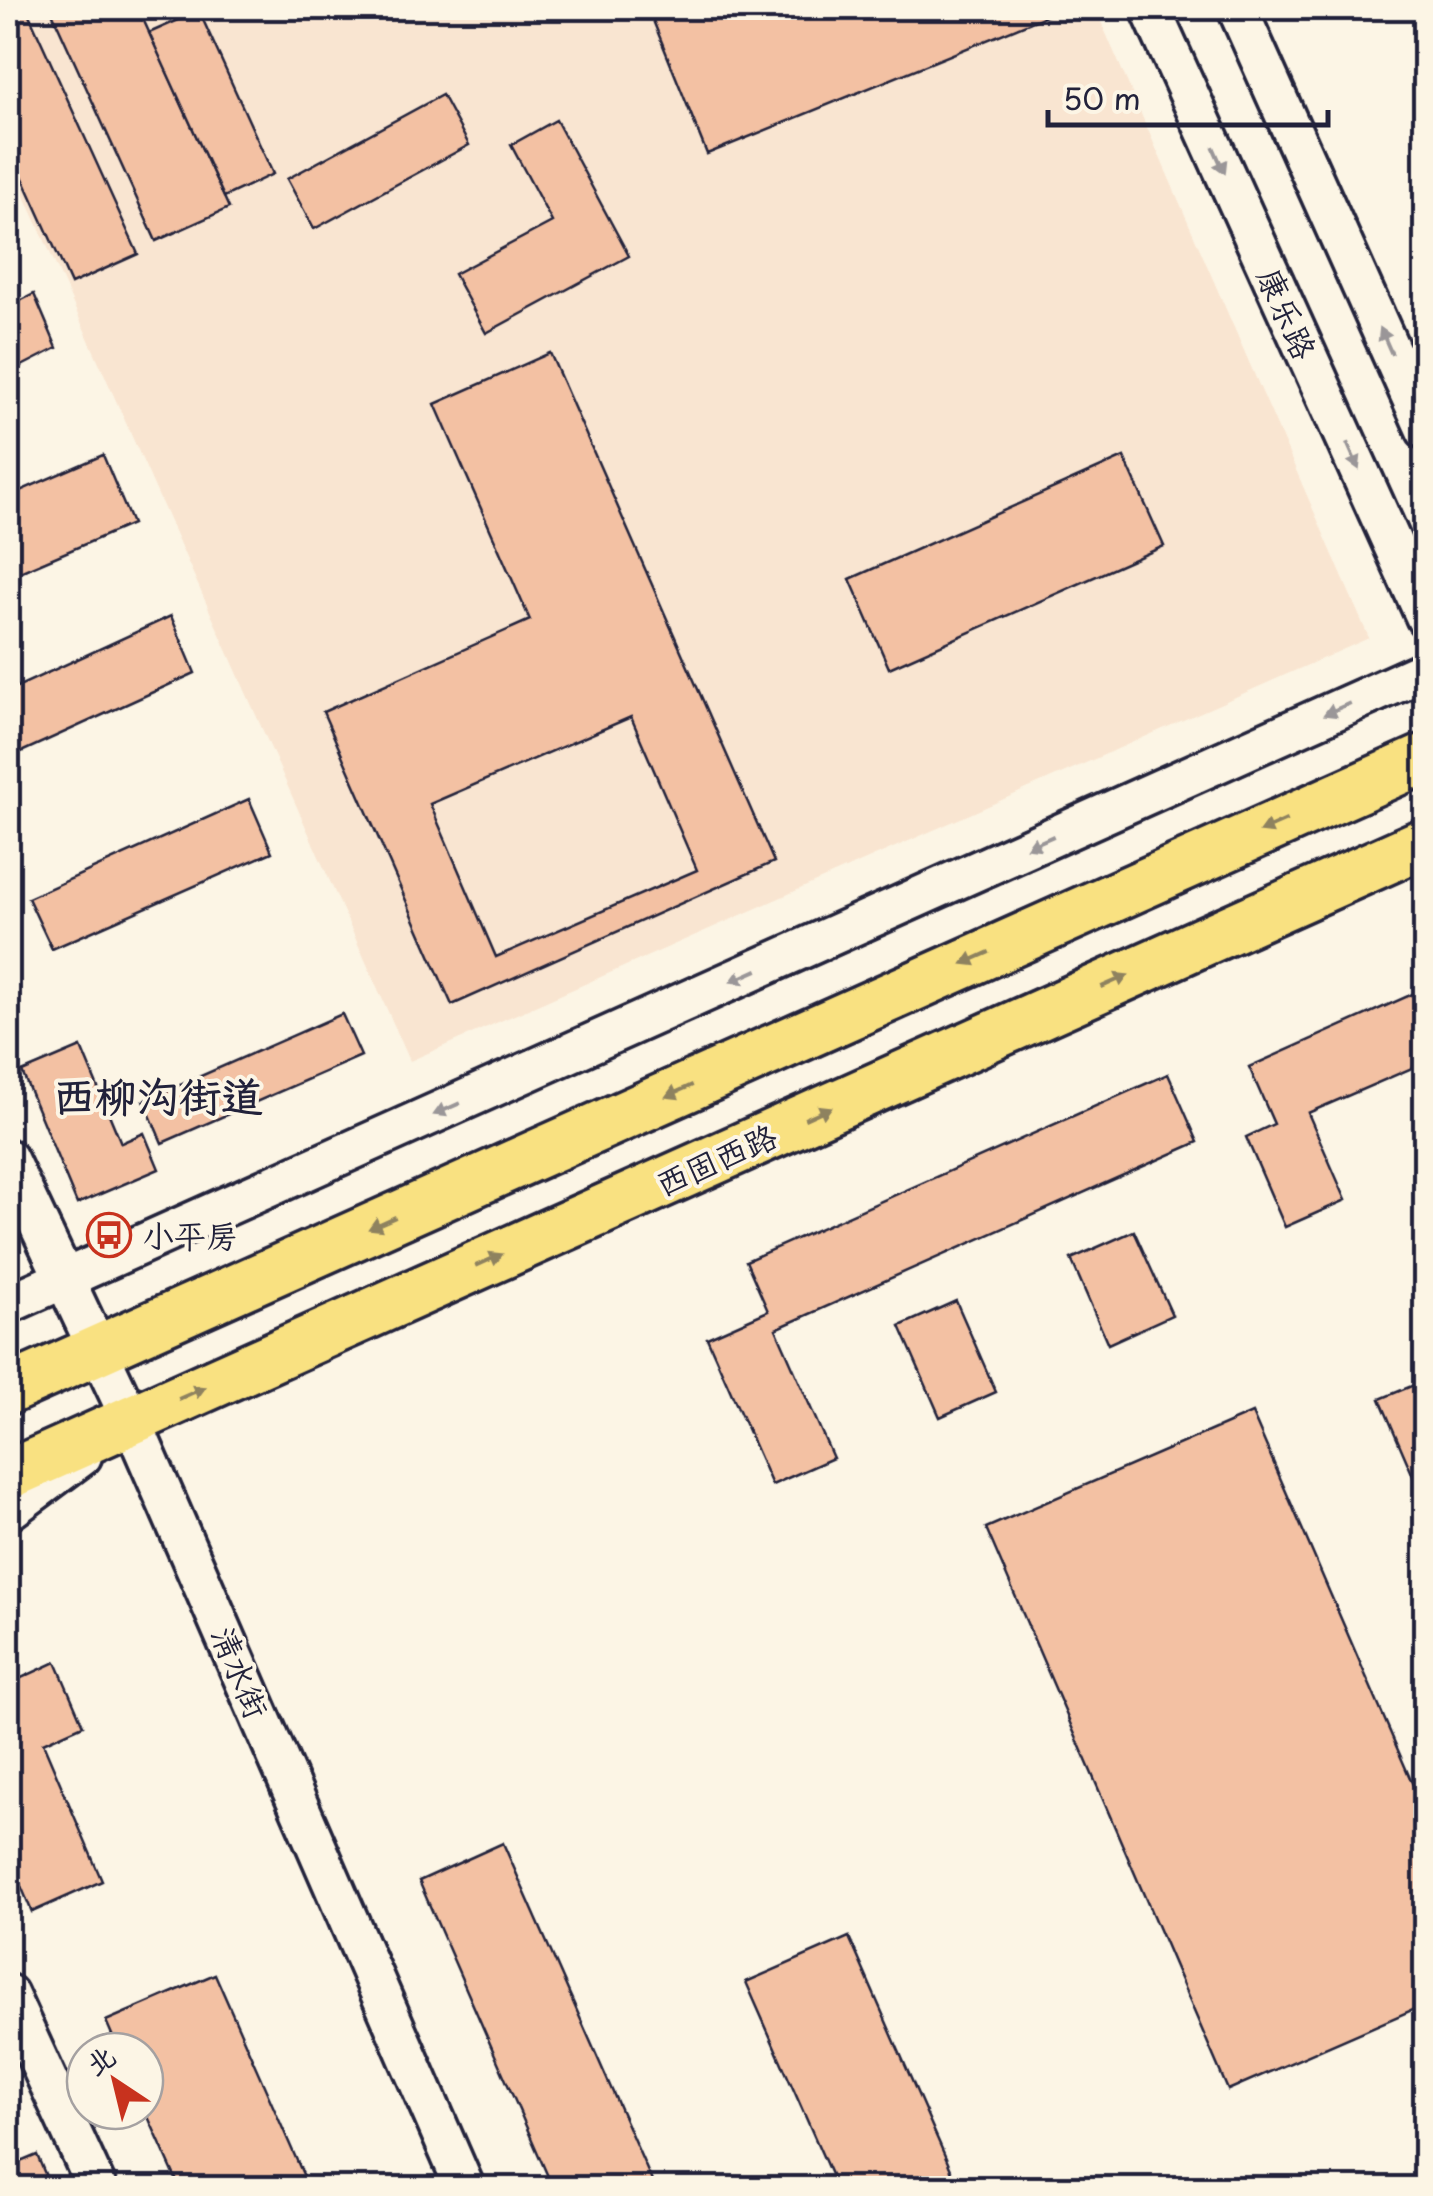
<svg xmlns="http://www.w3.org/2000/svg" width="1433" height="2196" font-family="'Playpen Sans','LXGW WenKai TC',sans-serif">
  <rect width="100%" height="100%" fill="#fcf5e5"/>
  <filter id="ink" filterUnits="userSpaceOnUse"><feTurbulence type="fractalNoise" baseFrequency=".01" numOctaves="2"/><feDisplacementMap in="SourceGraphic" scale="20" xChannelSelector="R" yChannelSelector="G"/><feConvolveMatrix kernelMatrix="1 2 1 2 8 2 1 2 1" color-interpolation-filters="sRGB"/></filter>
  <g filter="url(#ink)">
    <!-- built -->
    <polygon fill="#f9e5d1" points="8,8 1095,8 1369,638 410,1061 8,158"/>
    <!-- building -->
    <g fill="#f3c1a3" stroke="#22223b" stroke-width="2.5" fill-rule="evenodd">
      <polygon points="8,8 26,8 138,254 71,284 8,145"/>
      <polygon points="50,8 138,8 229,208 156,241"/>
      <polygon points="648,8 1051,8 1053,13 707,154"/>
      <polygon points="199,11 273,174 224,197 149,33"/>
      <polygon points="442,95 469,145 314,229 287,179"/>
      <polygon points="556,120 629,256 486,333 454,274 552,222 511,145"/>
      <polygon points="34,294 57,348 8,373 8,307"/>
      <path d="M550,353l224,509 -322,143 -129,-293 207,-92 -95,-216zM631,717l66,153 -201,87 -66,-153z"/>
      <polygon points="103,455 132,524 8,577 8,496"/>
      <polygon points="1124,457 1164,546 889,668 850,579"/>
      <polygon points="171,616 195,673 8,758 8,691"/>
      <polygon points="249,799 272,852 52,949 28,898"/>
      <polygon points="1426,988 1426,1062 1308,1113 1346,1200 1285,1227 1246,1137 1274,1124 1249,1067"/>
      <polygon points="342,1014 361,1056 162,1143 144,1101"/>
      <polygon points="81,1047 121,1143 144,1133 159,1169 77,1204 22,1072"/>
      <polygon points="1168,1074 1198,1142 776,1329 833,1458 772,1485 707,1338 768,1311 746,1261"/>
      <polygon points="1134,1231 1172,1315 1108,1344 1071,1259"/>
      <polygon points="956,1301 996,1392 940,1417 900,1326"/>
      <polygon points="1426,1380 1426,1506 1380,1399"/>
      <polygon points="1252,1413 1426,1815 1426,2004 1228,2090 986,1528"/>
      <polygon points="56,1662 83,1725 43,1743 102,1881 32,1912 8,1855 8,1684"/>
      <polygon points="503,1843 655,2188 553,2188 419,1881"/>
      <polygon points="849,1937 959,2188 837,2188 746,1982"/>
      <polygon points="215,1974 309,2188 180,2188 145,2110 145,2051 119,2051 106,2021"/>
      <polygon points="37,2155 51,2188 8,2188 8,2167"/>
    </g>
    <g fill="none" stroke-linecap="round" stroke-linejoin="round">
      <defs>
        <g id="minor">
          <polyline points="1150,8 1426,618"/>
          <polyline points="1237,8 1426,430"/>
          <polyline points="8,1159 131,1420 465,2188"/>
          <polyline points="8,1304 1426,670"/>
          <polyline points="8,1511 82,1456"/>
          <polyline points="8,1994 97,2188"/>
        </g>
        <g id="major">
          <polyline points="8,1390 1426,758"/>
          <polyline points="8,1475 1426,842"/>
        </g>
      </defs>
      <!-- minor casing -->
      <use href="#minor" stroke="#22223b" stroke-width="45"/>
      <!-- major casing -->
      <use href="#major" stroke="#22223b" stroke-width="55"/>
      <!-- minor -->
      <use href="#minor" stroke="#fcf5e5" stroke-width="38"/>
      <!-- major -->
      <use href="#major" stroke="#f9e181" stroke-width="48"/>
    </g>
    <!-- one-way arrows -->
    <defs><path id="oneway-solid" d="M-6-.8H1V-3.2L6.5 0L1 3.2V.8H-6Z" transform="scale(2.5)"/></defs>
    <g fill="#9a9698">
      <use href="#oneway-solid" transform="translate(1219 160) rotate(66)"/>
      <use href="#oneway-solid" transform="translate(1386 341) rotate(-114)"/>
      <use href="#oneway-solid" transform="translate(1353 456) rotate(66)"/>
      <use href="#oneway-solid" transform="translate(1337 709) rotate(156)"/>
      <use href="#oneway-solid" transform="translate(1040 842) rotate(156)"/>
      <use href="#oneway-solid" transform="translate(744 976) rotate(156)"/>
      <use href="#oneway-solid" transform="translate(447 1109) rotate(156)"/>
    </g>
    <g fill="#8e825e">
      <use href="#oneway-solid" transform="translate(1273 826) rotate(156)"/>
      <use href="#oneway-solid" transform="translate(976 958) rotate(156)"/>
      <use href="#oneway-solid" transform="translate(1115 981) rotate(-24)"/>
      <use href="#oneway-solid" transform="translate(679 1091) rotate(156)"/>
      <use href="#oneway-solid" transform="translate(818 1113) rotate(-24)"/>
      <use href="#oneway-solid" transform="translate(382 1223) rotate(156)"/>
      <use href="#oneway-solid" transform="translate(489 1260) rotate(-24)"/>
      <use href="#oneway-solid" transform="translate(192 1393) rotate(-24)"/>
    </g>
  </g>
  <!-- icons -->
  <defs>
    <symbol id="bus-ring" viewBox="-11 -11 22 22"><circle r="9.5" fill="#fcf5e5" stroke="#c8321e" stroke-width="1.5"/><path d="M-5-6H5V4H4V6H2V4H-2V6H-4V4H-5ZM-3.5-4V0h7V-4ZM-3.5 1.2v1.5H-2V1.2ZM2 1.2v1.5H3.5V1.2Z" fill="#c8321e"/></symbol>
  </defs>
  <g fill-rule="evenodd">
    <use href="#bus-ring" x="84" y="1210" width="50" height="50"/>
  </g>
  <g text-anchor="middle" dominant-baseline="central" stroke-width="8" stroke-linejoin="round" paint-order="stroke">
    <!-- street labels -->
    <g font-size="32" fill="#22223b" stroke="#fcf5e5">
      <text transform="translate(1288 313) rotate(66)">康乐路</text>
      <text transform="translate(716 1159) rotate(-24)">西固西路</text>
      <text transform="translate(241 1672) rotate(67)">清水街</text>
    </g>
    <!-- poi labels -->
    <g font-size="32" fill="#22223b" stroke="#fcf5e5" text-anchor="start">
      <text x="142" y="1235">小平房</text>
    </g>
    <!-- district labels -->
    <g font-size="42" font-weight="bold" fill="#22223b" stroke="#fcf5e5">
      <text x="158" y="1094">西柳沟街道</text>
    </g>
  </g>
  <!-- margin -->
  <rect width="1433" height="2196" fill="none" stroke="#fcf5e5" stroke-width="40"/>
  <rect x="20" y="20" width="1393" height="2156" fill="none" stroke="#22223b" stroke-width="4" filter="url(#ink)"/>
  <!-- north arrow -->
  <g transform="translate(115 2081) rotate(325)"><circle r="48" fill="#fcf5e5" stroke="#a5a1a1" stroke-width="2.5"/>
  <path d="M0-8L18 38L0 25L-18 38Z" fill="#c8321e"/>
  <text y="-15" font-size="28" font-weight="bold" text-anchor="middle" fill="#22223b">北</text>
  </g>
  <!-- scale -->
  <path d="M1048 110v15h280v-15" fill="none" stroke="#22223b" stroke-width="5"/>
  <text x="1063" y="110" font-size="30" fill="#22223b" stroke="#fcf5e5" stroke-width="8" paint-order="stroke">50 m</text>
</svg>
